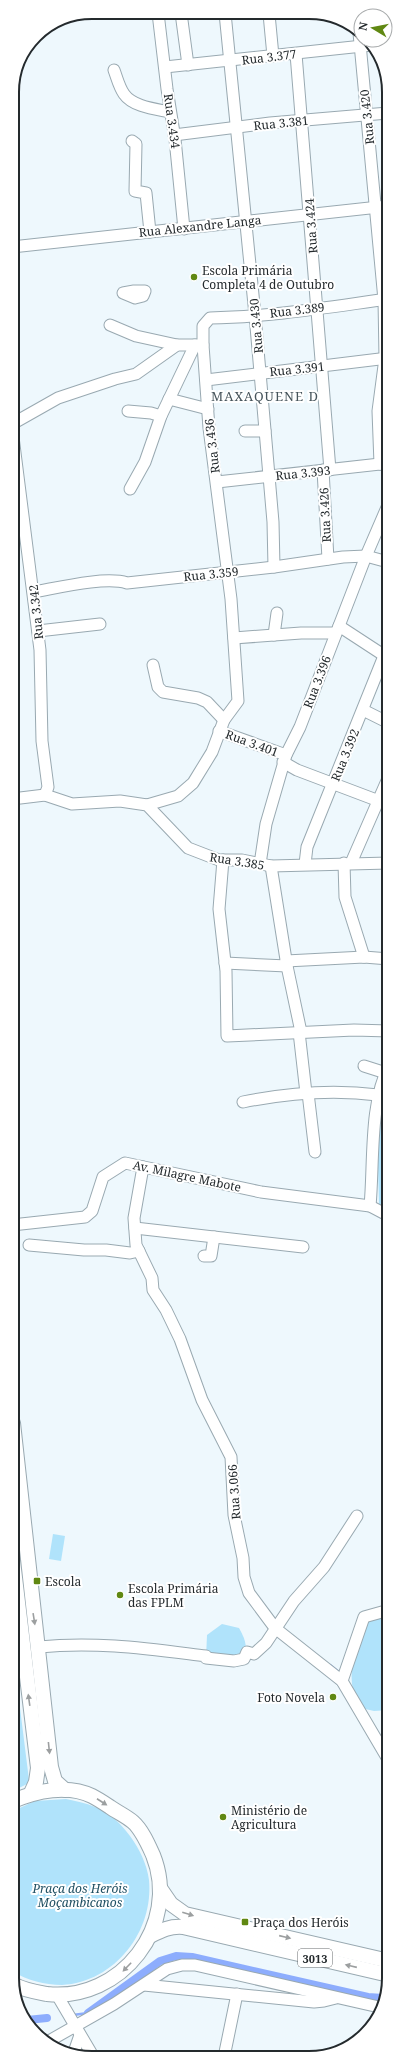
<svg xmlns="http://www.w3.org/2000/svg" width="401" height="2070" font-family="'Noto Serif',serif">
  <rect width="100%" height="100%" fill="#eef8fd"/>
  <!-- green -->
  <g fill="#b0e3fb">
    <path d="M389,1082v126l-10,-3c0,-37 -6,-89 10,-123z"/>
    <polygon points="53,1534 65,1536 61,1561 49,1559"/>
    <path d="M389,1610v100l-15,1 -13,-3c-4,-8 -8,-16 -9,-24 -2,-19 3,-45 10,-62z"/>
    <path d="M222,1624l17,4c8,14 9,21 3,37l-36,-7 1,-23z"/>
    <polygon points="18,1692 29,1780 27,1784 13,1791 13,1694"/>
    <path d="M66,1799c9,2 20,4 29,8 14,5 26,17 35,29 9,12 17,28 19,44 5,51 -34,102 -87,105 -18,0 -34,-5 -49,-13v-161l22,-10z"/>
  </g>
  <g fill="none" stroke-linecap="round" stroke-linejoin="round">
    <!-- stream -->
    <g stroke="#8dadfd" stroke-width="2.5">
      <polyline points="330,1665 340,1673"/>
      <polyline points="73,2015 88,2013 160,1961 176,1956 192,1957 368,1997 383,1998"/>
    </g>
    <!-- canal -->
    <g stroke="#8dadfd" stroke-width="8">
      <polyline points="88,2013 160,1961 176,1956 192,1957 368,1997 383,1998"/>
      <polyline points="27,2020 47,2018"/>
    </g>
    <defs>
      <g id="minor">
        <polyline points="158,13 167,89 175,139 184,229"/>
        <polyline points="181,13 188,65"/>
        <polyline points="225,13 255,315 273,522 274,567"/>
        <polyline points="269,14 273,56"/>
        <polyline points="359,33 384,300 385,358 378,411 380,464"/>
        <polyline points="296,54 330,470"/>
        <polyline points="165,67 372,45"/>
        <path d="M114,70c3,8 5,17 10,24 9,13 32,15 46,18"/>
        <polyline points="174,135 270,123 388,113"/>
        <polyline points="132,141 136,144 135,191 146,193 150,232"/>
        <polyline points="12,247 388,206"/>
        <polygon points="134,291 145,291 143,296 135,298 123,293"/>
        <polyline points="110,325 136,336 177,345"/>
        <polyline points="206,380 388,358"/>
        <polyline points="169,399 208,409"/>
        <polyline points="128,411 151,413 161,416"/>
        <polyline points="12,424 58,398 115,379 136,374 177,345 203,345"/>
        <polyline points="12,429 40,650 42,741 48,787 45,795"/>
        <polyline points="245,431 265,431"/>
        <polyline points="323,470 328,559"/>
        <polyline points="217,482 380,464 388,466"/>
        <polyline points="130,489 145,462 161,416 195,345"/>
        <path d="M34,592c23,-4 71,-16 93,-9l147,-16 69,-10 23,-1 22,6"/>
        <polyline points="339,626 388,658"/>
        <polyline points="38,631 100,624"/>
        <polyline points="274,635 277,613"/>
        <polyline points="234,638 301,633 336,633"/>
        <polyline points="153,665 158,687 163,692 198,698 207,702 224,720"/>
        <polyline points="363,710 389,723"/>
        <polyline points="219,731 286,755"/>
        <polyline points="283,762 297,770 379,801"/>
        <polyline points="12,799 45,795 72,804 120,801 147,805 188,848 219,860 242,860 271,866 389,863"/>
        <path d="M147,805l31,-9 15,-13 19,-31 12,-32 14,-19 -7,-102 -22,-171 -6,-83v-19l7,-8c60,-1 119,-11 178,-19"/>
        <polyline points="223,860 219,909 226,971 227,1036 354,1030 389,1031"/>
        <polyline points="344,863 345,897 364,957"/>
        <polyline points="351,863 389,776"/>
        <polyline points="260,864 266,824 286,755 300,727 366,556 388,505"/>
        <polyline points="305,864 307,847 388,646"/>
        <polyline points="271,866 287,966 301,1032"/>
        <polyline points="286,961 364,957 389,959"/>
        <polyline points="225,963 287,966"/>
        <polyline points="299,1032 306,1093"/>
        <polyline points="364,1066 386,1073"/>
        <polyline points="308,1093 315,1152"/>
        <path d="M243,1102c44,-9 90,-13 135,-7"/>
        <polyline points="143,1167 134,1218 136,1245 152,1278 153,1290 166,1310 180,1339 202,1400 231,1457 234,1515 243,1558 244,1577 249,1593 275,1628 342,1681 389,1761"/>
        <path d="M370,1206c4,-41 -1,-103 19,-140"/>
        <polyline points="12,1225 85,1217 92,1211 103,1177 125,1163 261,1192 370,1206 389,1216"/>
        <polyline points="135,1228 303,1247"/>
        <polyline points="29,1245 84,1250 106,1250 130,1253 139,1251"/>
        <polyline points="204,1256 211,1256 214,1237"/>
        <path d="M39,1647c58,-6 110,2 167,9v2l28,3 10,-2 3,-7 7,2 12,-11 28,-42 30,-34 33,-51"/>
        <polyline points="342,1681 364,1617 389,1610"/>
        <polyline points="144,1985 314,2002 324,2001 336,1998"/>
        <polyline points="57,1995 93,2056"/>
        <polyline points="49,2041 114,2004 167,1969 182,1965 195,1965 379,2007"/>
        <polyline points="73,2055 80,2035"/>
        <polyline points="224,2057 237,1994"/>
      </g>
      <g id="major">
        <polyline points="13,1423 51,1767 55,1781 65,1790"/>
        <polyline points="13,1561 38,1768 36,1782 31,1793"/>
        <path d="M13,1801c23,-10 55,-17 79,-5 6,3 12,7 18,11 7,5 16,9 23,15 9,8 15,22 20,33 28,70 -32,147 -106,139 -11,-2 -24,-4 -34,-10"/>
        <polyline points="160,1888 171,1904 185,1914 389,1961"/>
        <path d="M150,1936c12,-6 20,-10 33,-9l206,48"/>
      </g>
    </defs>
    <!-- minor casing -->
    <use href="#minor" stroke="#99a9b1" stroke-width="13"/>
    <!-- major casing -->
    <use href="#major" stroke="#99a9b1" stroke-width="16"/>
    <!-- minor -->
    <use href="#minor" stroke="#fff" stroke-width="11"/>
    <!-- major -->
    <use href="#major" stroke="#fff" stroke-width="14"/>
  </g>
  <!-- one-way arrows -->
  <defs><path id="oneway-solid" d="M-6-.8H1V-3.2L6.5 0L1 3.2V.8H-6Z"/></defs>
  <g fill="#9c9fa0">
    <use href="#oneway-solid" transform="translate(34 1619) rotate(81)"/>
    <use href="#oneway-solid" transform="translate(29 1700) rotate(-98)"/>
    <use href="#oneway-solid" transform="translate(49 1748) rotate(84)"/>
    <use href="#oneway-solid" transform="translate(102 1802) rotate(33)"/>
    <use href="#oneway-solid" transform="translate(188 1914) rotate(17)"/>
    <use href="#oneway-solid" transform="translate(285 1937) rotate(13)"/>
    <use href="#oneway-solid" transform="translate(351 1966) rotate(-167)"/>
    <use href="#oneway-solid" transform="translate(127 1967) rotate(134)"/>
  </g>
  <!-- markers -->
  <g fill="#608812" stroke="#fff" stroke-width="1.5">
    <circle cx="194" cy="277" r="4"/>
    <rect x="33" y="1577" width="8" height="8" rx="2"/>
    <circle cx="120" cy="1595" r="4"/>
    <circle cx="333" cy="1697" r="4"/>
    <circle cx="223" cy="1817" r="4"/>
    <rect x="241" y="1918" width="8" height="8" rx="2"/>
  </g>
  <g text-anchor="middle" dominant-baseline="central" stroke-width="4" stroke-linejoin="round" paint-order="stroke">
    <!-- shield labels -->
    <rect fill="#fff" stroke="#666a6c" stroke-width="1" x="298" y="1949" width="34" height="18" rx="3"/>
    <g font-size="11" font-weight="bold" fill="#242a2d">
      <text x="315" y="1958">3013</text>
    </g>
    <!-- street labels -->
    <g font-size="12" fill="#242a2d" stroke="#fff">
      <text transform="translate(269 57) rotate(-7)">Rua 3.377</text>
      <text transform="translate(367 117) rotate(-96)">Rua 3.420</text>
      <text transform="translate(172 121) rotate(82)">Rua 3.434</text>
      <text transform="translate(281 123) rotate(-6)">Rua 3.381</text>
      <text transform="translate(200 226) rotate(-6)">Rua Alexandre Langa</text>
      <text transform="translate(311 226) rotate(-94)">Rua 3.424</text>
      <text transform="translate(297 310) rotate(-7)">Rua 3.389</text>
      <text transform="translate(256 326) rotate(-95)">Rua 3.430</text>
      <text transform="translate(297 369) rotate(-6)">Rua 3.391</text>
      <text transform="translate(212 446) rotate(-97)">Rua 3.436</text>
      <text transform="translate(303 473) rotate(-6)">Rua 3.393</text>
      <text transform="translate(325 515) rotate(-93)">Rua 3.426</text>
      <text transform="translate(211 574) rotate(-6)">Rua 3.359</text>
      <text transform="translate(36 612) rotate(-96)">Rua 3.342</text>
      <text transform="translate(317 682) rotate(-69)">Rua 3.396</text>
      <text transform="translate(252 743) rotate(20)">Rua 3.401</text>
      <text transform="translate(345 755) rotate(-68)">Rua 3.392</text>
      <text transform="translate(237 861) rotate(9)">Rua 3.385</text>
      <text transform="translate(187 1176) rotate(12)">Av. Milagre Mabote</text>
      <text transform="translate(234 1492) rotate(-94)">Rua 3.066</text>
    </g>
    <!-- poi labels -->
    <g font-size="12" fill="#242a2d" stroke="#fff" text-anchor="start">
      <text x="202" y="270">Escola Primária<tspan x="202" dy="14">Completa 4 de Outubro</tspan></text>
      <text x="45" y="1581">Escola</text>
      <text x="128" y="1588">Escola Primária<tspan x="128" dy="14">das FPLM</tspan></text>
      <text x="325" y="1697" text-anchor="end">Foto Novela</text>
      <text x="231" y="1810">Ministério de<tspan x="231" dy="14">Agricultura</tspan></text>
      <text x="253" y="1922">Praça dos Heróis</text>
    </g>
    <!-- park labels -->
    <g font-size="12" font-style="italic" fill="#205063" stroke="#fff">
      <text x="80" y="1888">Praça dos Heróis<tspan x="80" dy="14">Moçambicanos</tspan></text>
    </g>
    <!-- neighbourhood labels -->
    <g font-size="13" letter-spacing="1" fill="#46545b" stroke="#fff">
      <text x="265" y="396">MAXAQUENE D</text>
    </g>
  </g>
  <!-- crop -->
  <path d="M0 0H401V2070H0ZM92 19H309A73 73 0 0 1 382 92V1978A73 73 0 0 1 309 2051H92A73 73 0 0 1 19 1978V92A73 73 0 0 1 92 19Z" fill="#fff" fill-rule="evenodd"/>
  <path fill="none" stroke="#242a2d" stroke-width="2" d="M92 19H309A73 73 0 0 1 382 92V1978A73 73 0 0 1 309 2051H92A73 73 0 0 1 19 1978V92A73 73 0 0 1 92 19Z"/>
  <!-- north arrow -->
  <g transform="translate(373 28) rotate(280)"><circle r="19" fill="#ffffff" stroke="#a7aaab"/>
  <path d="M0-3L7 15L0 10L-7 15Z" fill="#608812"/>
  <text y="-6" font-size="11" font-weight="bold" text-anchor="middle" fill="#242a2d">N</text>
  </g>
</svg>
